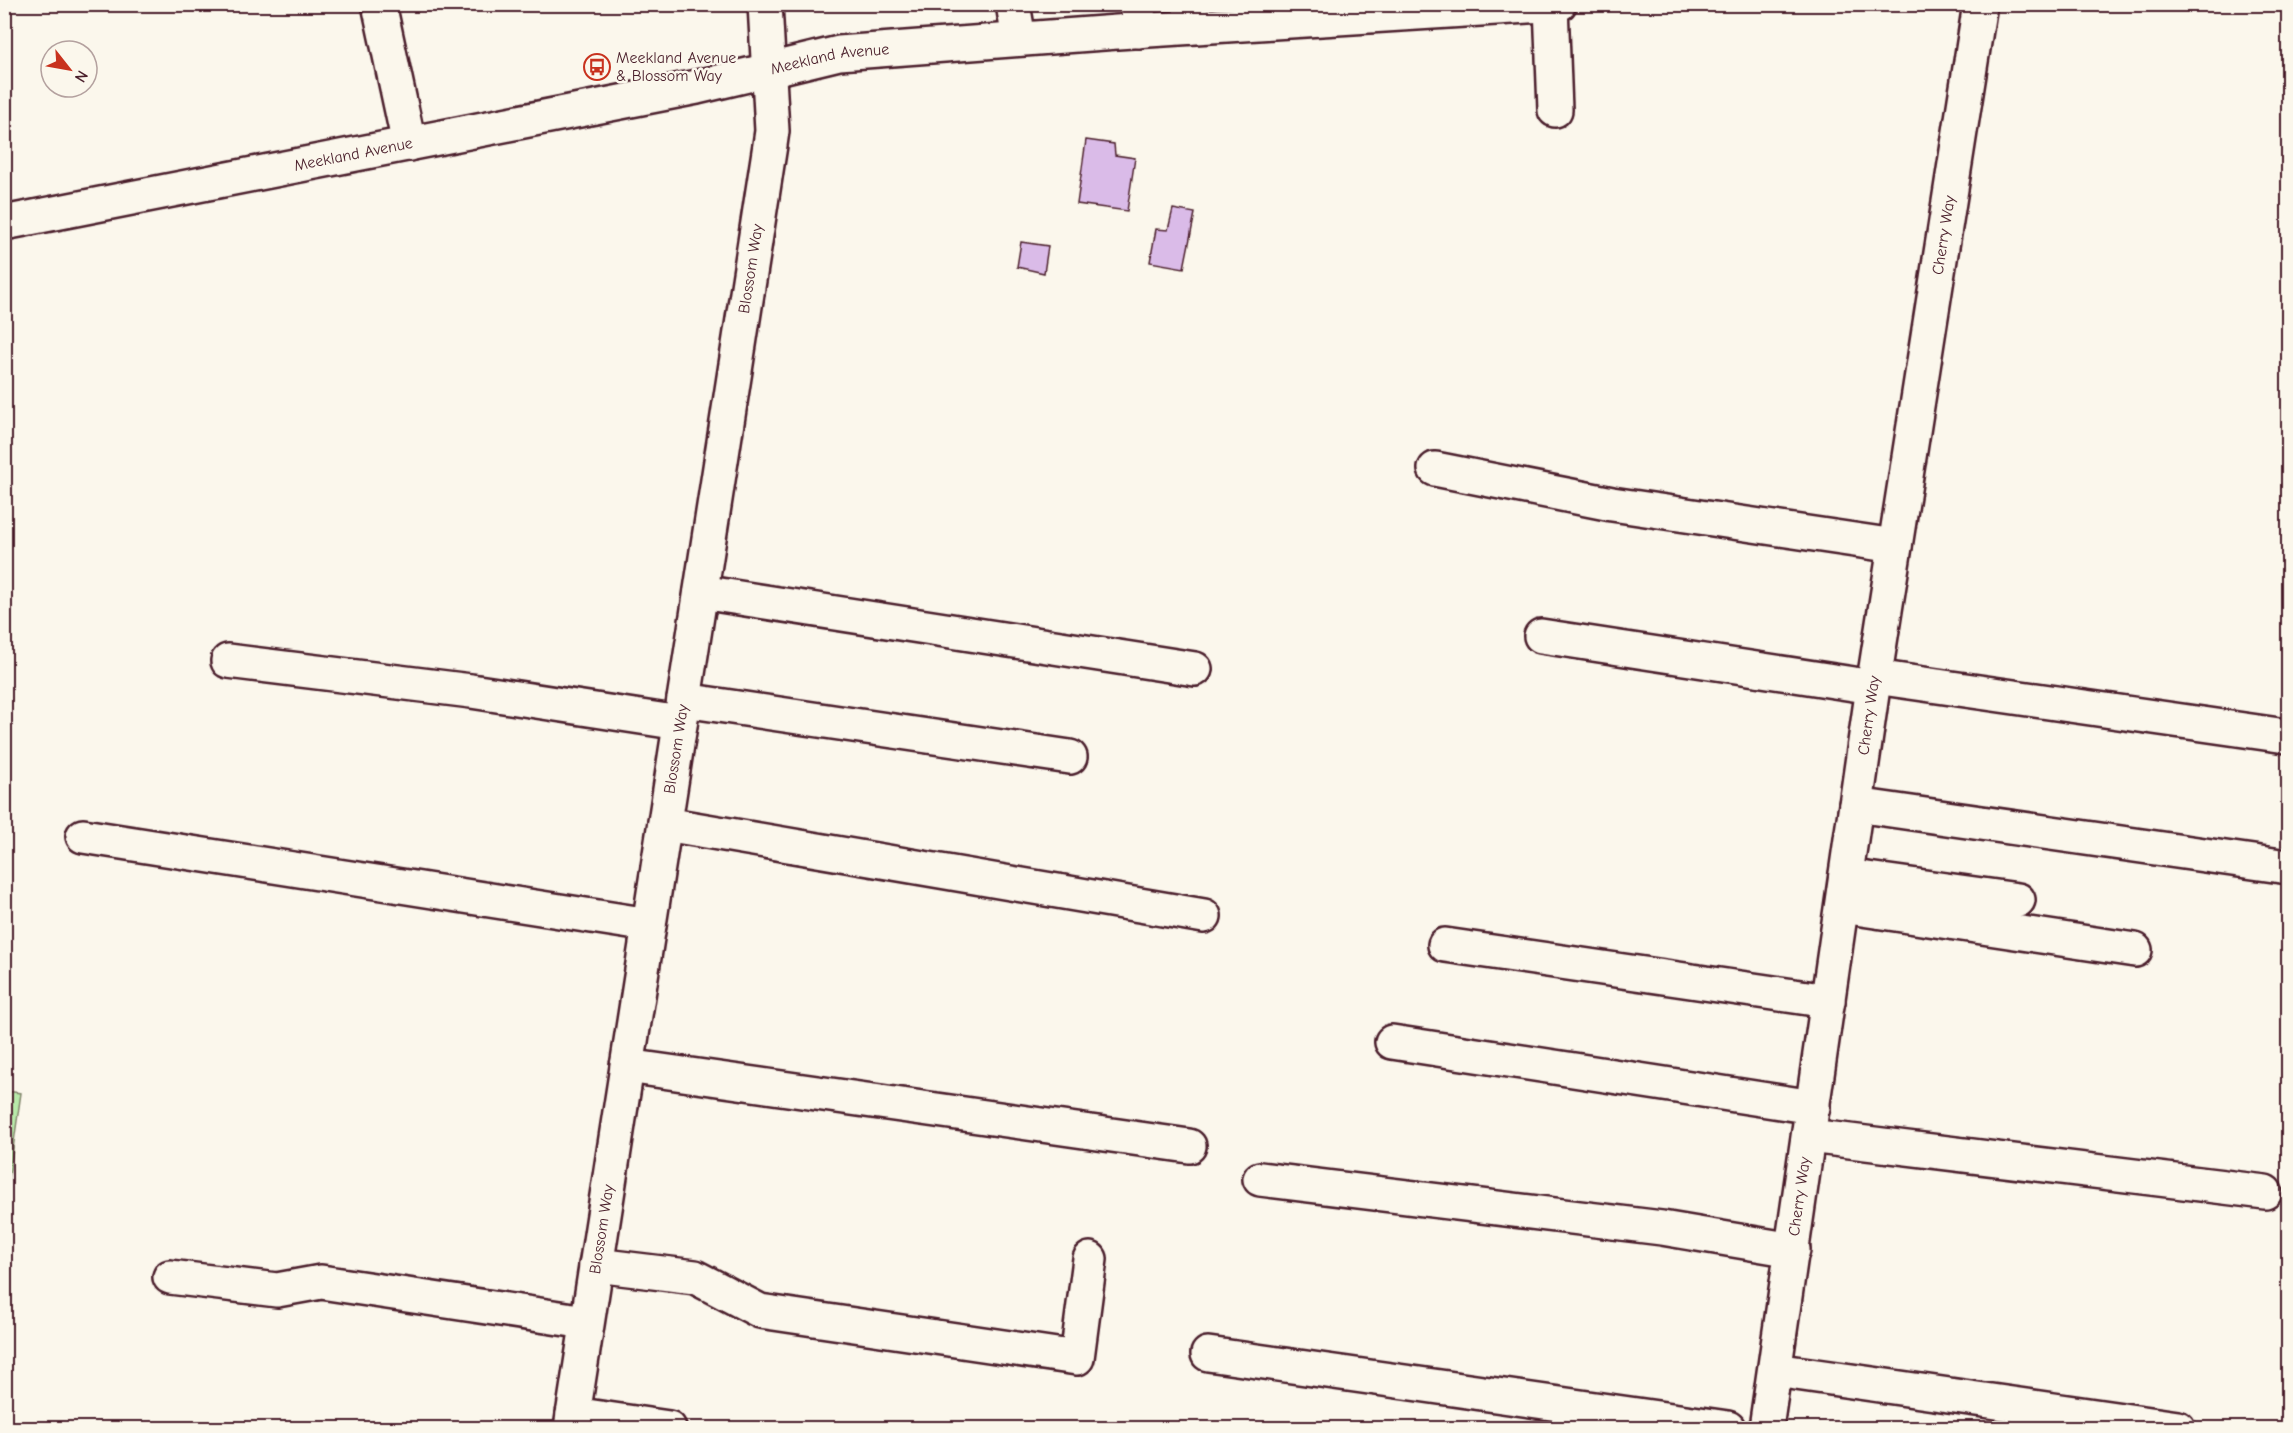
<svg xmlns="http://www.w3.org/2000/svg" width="2293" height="1433" font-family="'Comic Neue',sans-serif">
  <rect width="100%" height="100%" fill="#fbf7ec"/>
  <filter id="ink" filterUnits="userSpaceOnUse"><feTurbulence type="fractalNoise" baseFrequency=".0167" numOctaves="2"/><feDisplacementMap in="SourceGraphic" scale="12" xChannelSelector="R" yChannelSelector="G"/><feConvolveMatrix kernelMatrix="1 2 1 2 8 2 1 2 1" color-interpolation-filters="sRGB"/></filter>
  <g filter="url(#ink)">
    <!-- green -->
    <polygon fill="#b8eaaa" stroke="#81846a" stroke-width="1.5" points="5,1091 21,1093 5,1205 4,1091"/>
    <!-- building -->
    <g fill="#dabbe8" stroke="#4a1f2b" stroke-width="1.5">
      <polygon points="1086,140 1114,144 1115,155 1135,158 1127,211 1077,204"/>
      <polygon points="1173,209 1195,213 1184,268 1150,262 1156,229 1168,230"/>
      <polygon points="1021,242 1048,246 1044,273 1017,267"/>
    </g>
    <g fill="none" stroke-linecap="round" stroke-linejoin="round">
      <defs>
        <g id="minor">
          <polyline points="379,4 409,144"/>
          <polyline points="1013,4 1019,39"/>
          <polyline points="1138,4 1139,31"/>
          <polyline points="1190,4 1191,27"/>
          <polyline points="1551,5 1555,110"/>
          <path id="s1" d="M4,223l693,-136 72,-17"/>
          <polyline points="1435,469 1612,504 1895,546"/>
          <polyline points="701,592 1195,669"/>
          <polyline points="1541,636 1873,687"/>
          <polyline points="228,661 471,691 680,723"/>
          <polyline points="1875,677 2286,736"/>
          <polyline points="684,700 1070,757"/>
          <polyline points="1856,805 2288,867"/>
          <polyline points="665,824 1204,916"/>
          <polyline points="83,836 649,925"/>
          <polyline points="1846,876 2018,900"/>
          <polyline points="1842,906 2135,950"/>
          <polyline points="1445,945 1828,1001"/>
          <polyline points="1392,1042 1813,1107"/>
          <polyline points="627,1066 1189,1146"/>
          <polyline points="1809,1136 2265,1192"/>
          <polyline points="1260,1179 1662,1228 1793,1250"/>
          <polyline points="596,1265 695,1277 760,1311 1077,1358 1090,1259"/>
          <polyline points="170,1277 277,1290 321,1282 586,1322"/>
          <polyline points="1208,1354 1728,1428"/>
          <polyline points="1775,1370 2178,1428"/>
          <polyline points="573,1414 669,1428"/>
          <path id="s2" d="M571,1428l199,-1283 2,-14 -7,-127"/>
          <path id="s3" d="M1766,1428l107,-741 107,-683"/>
        </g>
        <g id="major">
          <path id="s4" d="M769,70l70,-17 278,-21 442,-28"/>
        </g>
      </defs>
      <!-- minor casing -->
      <use href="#minor" stroke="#4a1f2b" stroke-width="38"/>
      <!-- major casing -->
      <use href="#major" stroke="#4a1f2b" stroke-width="38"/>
      <!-- minor -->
      <use href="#minor" stroke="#fbf7ec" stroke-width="33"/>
      <!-- major -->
      <use href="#major" stroke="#fbf7ec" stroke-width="33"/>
    </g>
  </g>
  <!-- icons -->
  <defs>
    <symbol id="bus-ring" viewBox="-11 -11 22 22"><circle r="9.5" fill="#fbf7ec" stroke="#c8321e" stroke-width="1.5"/><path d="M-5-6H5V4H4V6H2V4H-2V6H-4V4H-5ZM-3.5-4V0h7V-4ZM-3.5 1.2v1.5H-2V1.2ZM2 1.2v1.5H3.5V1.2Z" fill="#c8321e"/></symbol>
  </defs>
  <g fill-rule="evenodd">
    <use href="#bus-ring" x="582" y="52" width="30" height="30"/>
  </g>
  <g text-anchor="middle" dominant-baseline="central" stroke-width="5" stroke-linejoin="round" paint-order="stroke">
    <!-- poi labels -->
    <g font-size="16" fill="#4a1f2b" stroke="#fbf7ec" text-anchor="start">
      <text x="616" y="58">Meekland Avenue<tspan x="616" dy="18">&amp; Blossom Way</tspan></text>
    </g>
    <!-- street labels -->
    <g font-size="16" fill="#4a1f2b" stroke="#fbf7ec">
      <text stroke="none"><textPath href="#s4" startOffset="62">Meekland Avenue</textPath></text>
      <text stroke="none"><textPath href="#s1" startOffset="356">Meekland Avenue</textPath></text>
      <text stroke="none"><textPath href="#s3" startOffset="1206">Cherry Way</textPath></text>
      <text stroke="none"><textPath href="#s2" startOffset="1173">Blossom Way</textPath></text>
      <text stroke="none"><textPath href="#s3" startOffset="720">Cherry Way</textPath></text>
      <text stroke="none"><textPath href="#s2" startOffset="687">Blossom Way</textPath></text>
      <text stroke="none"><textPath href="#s3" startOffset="234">Cherry Way</textPath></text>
      <text stroke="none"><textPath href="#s2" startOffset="201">Blossom Way</textPath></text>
    </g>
  </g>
  <!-- margin -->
  <rect width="2293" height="1433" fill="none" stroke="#fbf7ec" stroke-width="24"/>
  <rect x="12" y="12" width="2269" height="1409" fill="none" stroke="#4a1f2b" stroke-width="2" filter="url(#ink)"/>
  <!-- north arrow -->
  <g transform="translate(69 69) rotate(121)"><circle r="28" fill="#fbf7ec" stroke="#b4a19f" stroke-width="1.5"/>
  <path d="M0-4.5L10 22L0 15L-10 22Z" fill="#c8321e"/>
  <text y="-9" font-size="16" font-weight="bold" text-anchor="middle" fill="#4a1f2b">N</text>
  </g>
</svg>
